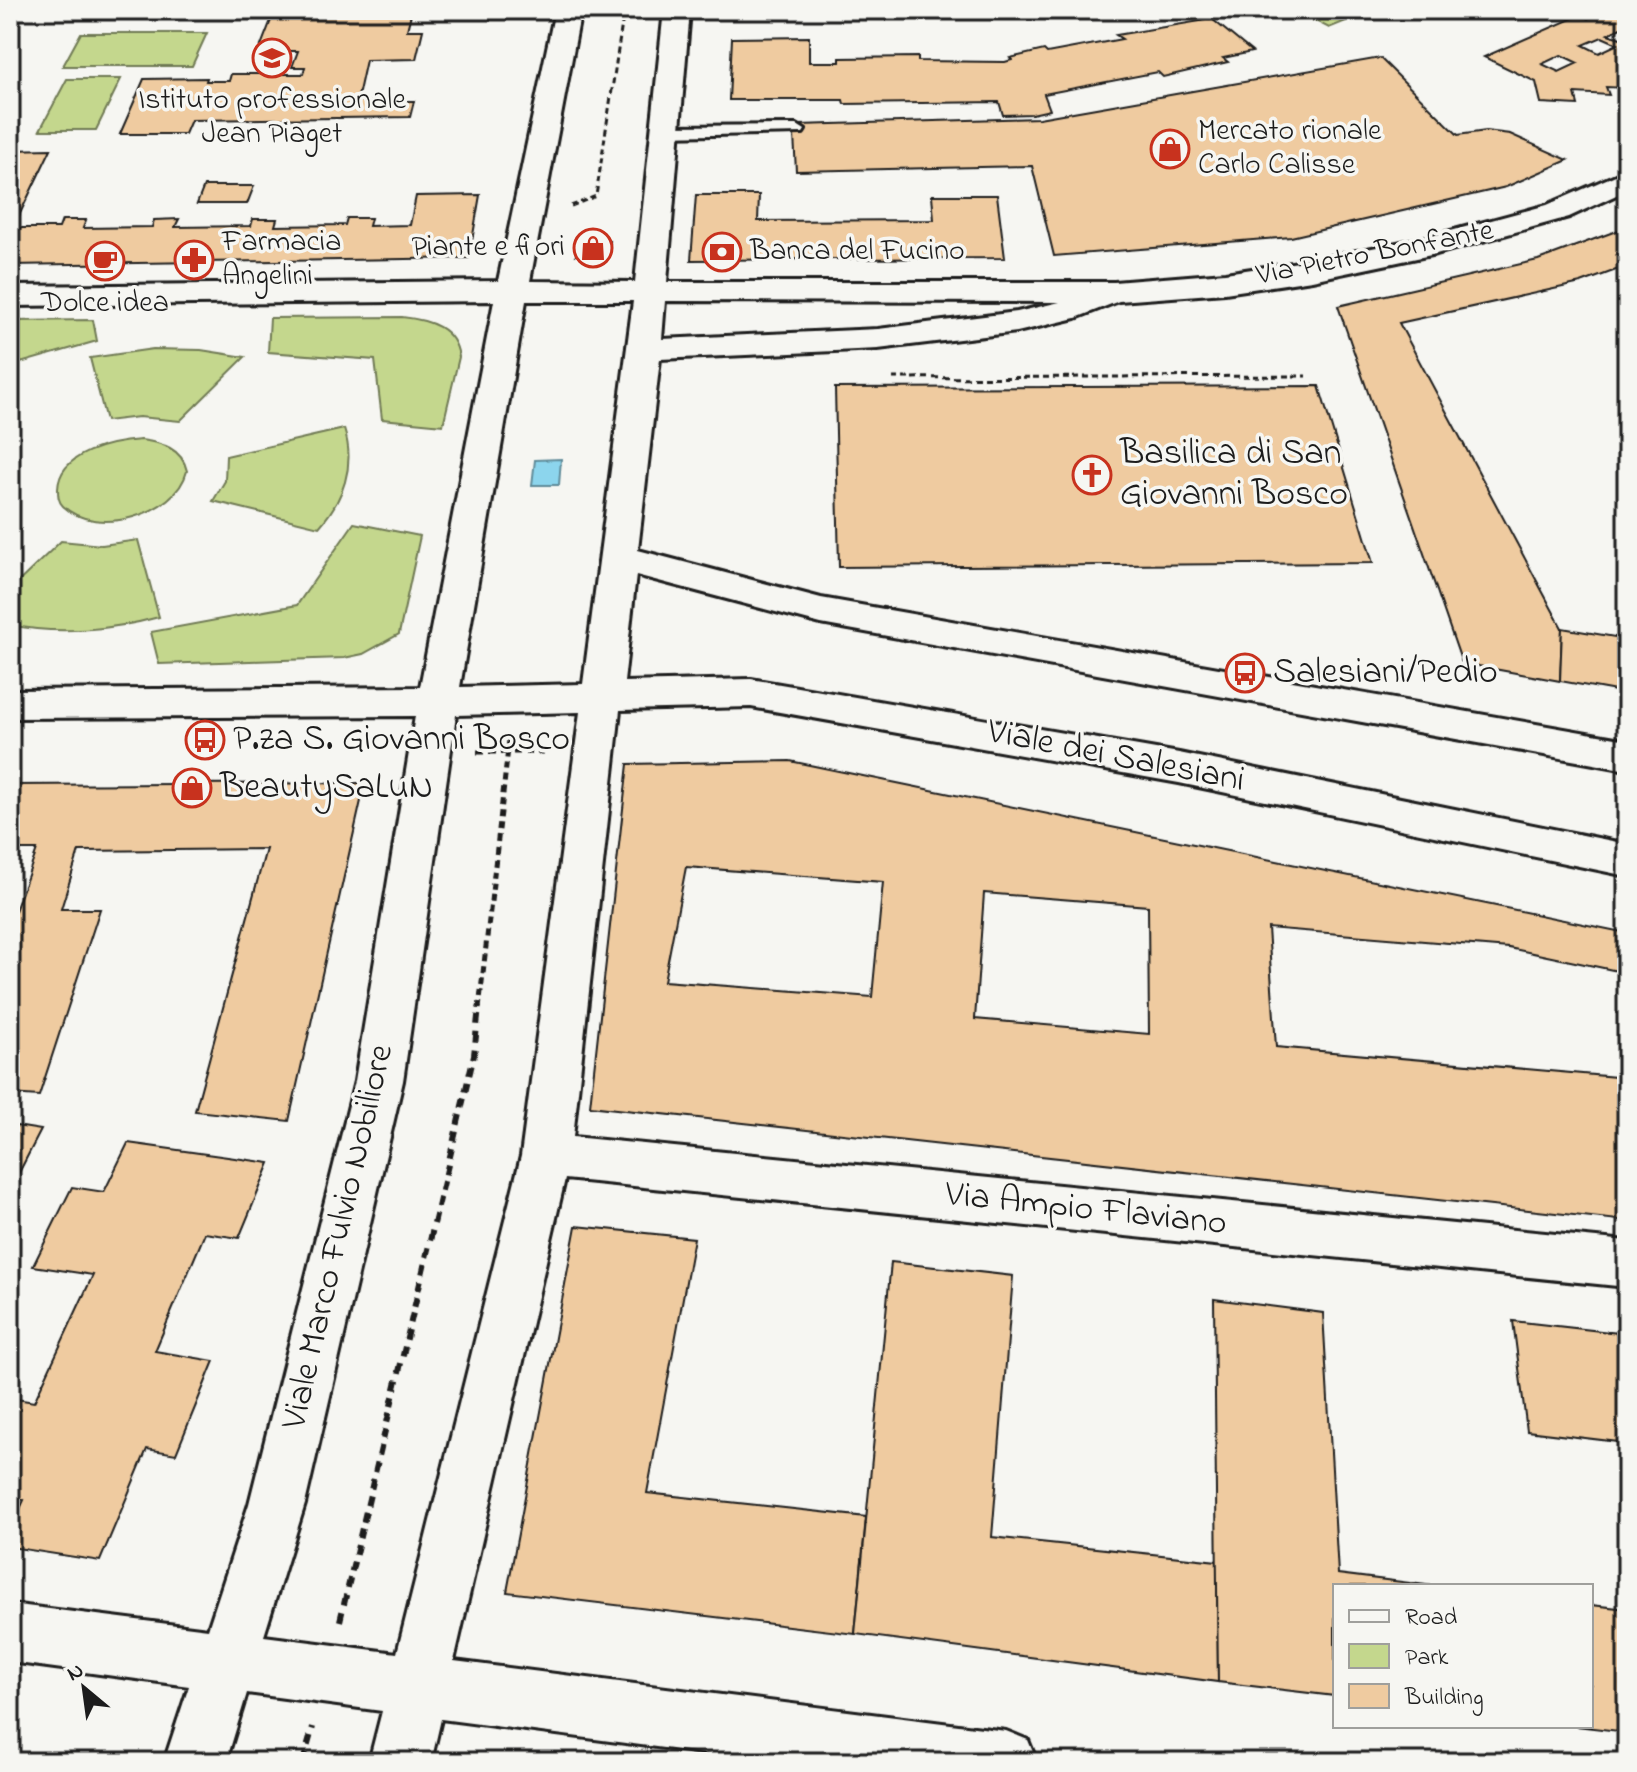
<svg xmlns="http://www.w3.org/2000/svg" width="1637" height="1772" font-family="'Indie Flower',sans-serif">
  <rect width="100%" height="100%" fill="#f6f6f2"/>
  <filter id="ink" filterUnits="userSpaceOnUse"><feTurbulence type="fractalNoise" baseFrequency=".0125" numOctaves="2"/><feDisplacementMap in="SourceGraphic" scale="16" xChannelSelector="R" yChannelSelector="G"/><feConvolveMatrix kernelMatrix="1 2 1 2 8 2 1 2 1" color-interpolation-filters="sRGB"/></filter>
  <g filter="url(#ink)">
    <!-- green -->
    <g fill="#c4d78d" stroke="#707a54" stroke-width="2">
      <polygon points="1294,10 1373,10 1329,28"/>
      <polygon points="81,33 207,33 192,66 63,66"/>
      <polygon points="67,79 121,79 96,130 40,130"/>
      <path d="M402,317c27,3 53,10 57,40l-16,68 -61,-6 -7,-59 -107,-8 2,-34z"/>
      <polygon points="93,320 97,341 10,366 10,321"/>
      <polygon points="153,349 201,350 245,357 180,421 139,417 106,421 90,358"/>
      <path d="M344,429c12,37 -1,71 -25,98l-106,-26 12,-20 1,-25z"/>
      <path d="M141,440c21,3 41,8 46,31 -11,44 -91,67 -124,35 -5,-5 -5,-11 -5,-17 1,-37 54,-47 83,-49z"/>
      <polygon points="354,523 420,536 399,634 363,654 344,658 159,664 151,632 297,605"/>
      <path d="M138,540l21,77c-47,13 -101,18 -149,8v-35l51,-49 41,4z"/>
    </g>
    <!-- water -->
    <polygon fill="#8cd5ed" stroke="#5f8b99" stroke-width="2" points="561,459 559,485 532,485 535,460"/>
    <!-- building -->
    <g fill="#efcba0" stroke="#1c1c1c" stroke-width="2" fill-rule="evenodd">
      <polygon points="275,10 412,10 407,30 423,30 416,59 366,60 357,101 414,101 410,117 191,120 185,134 120,134 144,79 207,78 206,81 229,81 231,74 303,74 305,67 292,67 298,51 259,51"/>
      <path d="M1607,10h20v15l-19,9 19,6v48l-21,-1 3,8 -34,-2 3,12 -37,-2 -5,-21 -52,-25 96,-42 8,4zM1602,37l16,7 -19,9 -16,-8zM1561,55l17,8 -19,9 -17,-8z"/>
      <polygon points="1212,19 1252,52 1223,58 1228,62 1163,77 1158,72 1044,94 1050,110 1032,114 1003,115 999,102 844,104 843,100 729,100 732,38 809,37 809,62 840,62 840,58 918,57 918,61 1005,62 1012,60 1010,58 1044,50 1047,53 1122,39 1116,35"/>
      <polygon points="1380,58 1458,135 1486,131 1510,134 1568,160 1506,187 1291,237 1054,256 1032,166 796,171 794,135 799,125 1039,118"/>
      <polygon points="51,149 13,228 59,228 62,220 86,220 83,228 152,227 154,220 179,219 175,227 251,226 253,219 277,219 275,226 345,225 347,218 371,218 369,226 410,225 416,196 480,195 469,258 10,265 10,150"/>
      <polygon points="204,186 254,186 247,204 197,204"/>
      <polygon points="696,195 759,195 758,221 934,220 932,195 997,195 1005,258 691,260"/>
      <polygon points="1627,227 1627,266 1581,283 1399,323 1562,628 1560,681 1462,663 1338,306 1538,260"/>
      <polygon points="579,241 610,241 608,255 576,255"/>
      <polygon points="1319,386 1373,563 839,567 835,388"/>
      <polygon points="1562,628 1627,639 1627,693 1560,681"/>
      <path d="M790,761l837,172v40l-118,-25 -241,-20 8,119 351,31v143l-1037,-115 38,-342zM686,867l197,15 -11,115 -208,-16zM984,893l164,13 1,128 -174,-15z"/>
      <polygon points="365,783 289,1121 195,1111 266,849 79,851 61,909 100,909 39,1096 10,1094 10,925 37,850 10,850 10,785"/>
      <polygon points="10,1125 41,1130 10,1190"/>
      <polygon points="128,1143 270,1163 239,1238 205,1233 155,1351 214,1361 176,1454 147,1449 100,1561 10,1547 10,1531 24,1500 10,1498 10,1398 34,1402 93,1275 33,1266 72,1187 104,1192"/>
      <polygon points="576,1226 694,1238 647,1493 866,1517 855,1634 507,1592"/>
      <polygon points="891,1262 1013,1276 992,1537 1217,1561 1218,1682 855,1634"/>
      <polygon points="1214,1299 1323,1313 1338,1574 1434,1586 1335,1586 1335,1696 1218,1682"/>
      <polygon points="1513,1321 1627,1334 1627,1443 1527,1431"/>
      <polygon points="1591,1605 1627,1609 1627,1732 1576,1726 1591,1726"/>
    </g>
    <g fill="none" stroke-linecap="round" stroke-linejoin="round">
      <defs>
        <polygon id="service" points="797,125 805,130 803,133 664,136 656,131 664,126"/>
        <path id="minor" d="M555,10h26l-51,271 105,1 29,-272h26l-23,272h447l111,-9 87,-13 120,-24 115,-31 80,-35v20l-58,27 -133,37 -124,26 -87,13 -106,8 -43,17 -59,14 -139,17 -218,10 -22,191 183,48 806,142v30l-806,-146 -185,-49 -12,107 127,-3 428,74 448,91v32l-448,-93 -428,-76 -131,3 -47,427 1054,104v46l-1062,-108 -111,482 552,70 22,9 9,22h-266l-330,-43 -10,43h-62l13,-51 -135,-18 -21,69h-62l25,-76 -179,-24v-58l198,25 41,-125 106,-423 60,-365 -405,2v-28l410,-3 74,-386 -484,5v-20l488,-5zM526,301h107l-50,383 -123,3zM665,301l395,1 -43,10 -139,17 -216,10zM580,712l-59,444 -124,497 -133,-17 41,-132 98,-423 53,-366z"/>
      </defs>
      <!-- service casing -->
      <use href="#service" stroke="#1c1c1c" stroke-width="6"/>
      <!-- minor casing -->
      <use href="#minor" stroke="#1c1c1c" stroke-width="6"/>
      <!-- path-far2 -->
      <g stroke="#1c1c1c" stroke-width="3" stroke-dasharray="6 4" stroke-linecap="butt">
        <polyline points="46,14 47,10"/>
        <polyline points="571,206 596,196 624,10"/>
        <polyline points="893,378 1306,376"/>
      </g>
      <!-- path-far1 -->
      <g stroke="#1c1c1c" stroke-width="5" stroke-dasharray="7 5" stroke-linecap="butt">
        <polyline points="477,752 547,752"/>
        <polyline points="479,1009 509,740"/>
      </g>
      <!-- path -->
      <g stroke="#1c1c1c" stroke-width="6" stroke-dasharray="10 7" stroke-linecap="butt">
        <polyline points="340,1621 474,1055 479,1007"/>
        <polyline points="303,1762 313,1727"/>
      </g>
      <!-- service -->
      <use href="#service" fill="#f6f6f2" fill-rule="evenodd"/>
      <!-- minor -->
      <use href="#minor" fill="#f6f6f2" fill-rule="evenodd"/>
    </g>
  </g>
  <!-- icons -->
  <defs>
    <symbol id="school-ring" viewBox="-11 -11 22 22"><circle r="9.5" fill="#f6f6f2" stroke="#c8321e" stroke-width="1.5"/><path d="M0-5L7-2L0 1L-7-2ZM-4 1L0 2.5L4 1V4Q0 6-4 4Z" fill="#c8321e"/></symbol>
    <symbol id="shop-ring" viewBox="-11 -11 22 22"><circle r="9.5" fill="#f6f6f2" stroke="#c8321e" stroke-width="1.5"/><path d="M-5-2.5h2.3a2.7 3.5 0 0 1 5.4 0H5L5.5 6h-11ZM-1.5-2.5h3a1.5 2.3 0 0 0-3 0Z" fill="#c8321e"/></symbol>
    <symbol id="bank-ring" viewBox="-11 -11 22 22"><circle r="9.5" fill="#f6f6f2" stroke="#c8321e" stroke-width="1.5"/><path d="M-6-4H6V4H-6ZM0-2.3a2.3 2.3 0 1 0 0 4.6a2.3 2.3 0 1 0 0-4.6Z" fill="#c8321e"/></symbol>
    <symbol id="pharmacy-ring" viewBox="-11 -11 22 22"><circle r="9.5" fill="#f6f6f2" stroke="#c8321e" stroke-width="1.5"/><path d="M-2-6h4v4h4v4h-4v4h-4v-4h-4v-4h4Z" fill="#c8321e"/></symbol>
    <symbol id="cafe-ring" viewBox="-11 -11 22 22"><circle r="9.5" fill="#f6f6f2" stroke="#c8321e" stroke-width="1.5"/><path d="M-5.5-4.5H6V0H3Q3 3.5 0 3.5H-2.5Q-5.5 3.5-5.5 0ZM3-3.2v2h1.7v-2ZM-6 4.5H4V6H-6Z" fill="#c8321e"/></symbol>
    <symbol id="church-ring" viewBox="-11 -11 22 22"><circle r="9.5" fill="#f6f6f2" stroke="#c8321e" stroke-width="1.5"/><path d="M-1.2-6h2.4v3.5h3.3v2.4h-3.3V6h-2.4V-.1h-3.3v-2.4h3.3Z" fill="#c8321e"/></symbol>
    <symbol id="bus-ring" viewBox="-11 -11 22 22"><circle r="9.5" fill="#f6f6f2" stroke="#c8321e" stroke-width="1.5"/><path d="M-5-6H5V4H4V6H2V4H-2V6H-4V4H-5ZM-3.5-4V0h7V-4ZM-3.5 1.2v1.5H-2V1.2ZM2 1.2v1.5H3.5V1.2Z" fill="#c8321e"/></symbol>
  </defs>
  <g fill-rule="evenodd">
    <use href="#school-ring" x="250" y="36" width="44" height="44"/>
    <use href="#shop-ring" x="1148" y="127" width="44" height="44"/>
    <use href="#shop-ring" x="571" y="226" width="44" height="44"/>
    <use href="#bank-ring" x="700" y="230" width="44" height="44"/>
    <use href="#pharmacy-ring" x="172" y="238" width="44" height="44"/>
    <use href="#cafe-ring" x="83" y="239" width="44" height="44"/>
    <use href="#church-ring" x="1070" y="453" width="44" height="44"/>
    <use href="#bus-ring" x="1223" y="651" width="44" height="44"/>
    <use href="#bus-ring" x="183" y="718" width="44" height="44"/>
    <use href="#shop-ring" x="170" y="766" width="44" height="44"/>
  </g>
  <g text-anchor="middle" dominant-baseline="central" stroke-width="7" stroke-linejoin="round" paint-order="stroke">
    <!-- far-poi labels -->
    <g font-size="30" fill="#1c1c1c" stroke="#f6f6f2" text-anchor="start">
      <text x="272" y="101" text-anchor="middle">Istituto professionale<tspan x="272" dy="34">Jean Piaget</tspan></text>
      <text x="1198" y="132">Mercato rionale<tspan x="1198" dy="34">Carlo Calisse</tspan></text>
      <text x="222" y="243">Farmacia<tspan x="222" dy="34">Angelini</tspan></text>
      <text x="565" y="248" text-anchor="end">Piante e fiori</text>
      <text x="750" y="252">Banca del Fucino</text>
      <text x="105" y="304" text-anchor="middle">Dolce idea</text>
    </g>
    <!-- far-street labels -->
    <g font-size="30" fill="#1c1c1c" stroke="#f6f6f2">
      <text transform="translate(1375 254) rotate(-11)">Via Pietro Bonfante</text>
    </g>
    <!-- poi labels -->
    <g font-size="36" fill="#1c1c1c" stroke="#f6f6f2" text-anchor="start">
      <text x="1120" y="454">Basilica di San<tspan x="1120" dy="41">Giovanni Bosco</tspan></text>
      <text x="1273" y="673">Salesiani/Pedio</text>
      <text x="233" y="740">P.za S. Giovanni Bosco</text>
      <text x="220" y="788">BeautySaLuN</text>
    </g>
    <!-- street labels -->
    <g font-size="36" fill="#1c1c1c" stroke="#f6f6f2">
      <text transform="translate(1116 757) rotate(11)">Viale dei Salesiani</text>
      <text transform="translate(1086 1210) rotate(6)">Via Ampio Flaviano</text>
      <text transform="translate(339 1237) rotate(-77)">Viale Marco Fulvio Nobiliore</text>
    </g>
  </g>
  <!-- margin -->
  <rect width="1637" height="1772" fill="none" stroke="#f6f6f2" stroke-width="40"/>
  <rect x="20" y="20" width="1597" height="1732" fill="none" stroke="#1c1c1c" stroke-width="3" filter="url(#ink)"/>
  <!-- legend -->
  <rect x="1333" y="1584" width="260" height="144" fill="#f6f6f2" stroke="#9f9f9c" stroke-width="2"/>
  <rect x="1349" y="1610" width="40" height="12" fill="#f6f6f2" stroke="#9f9f9c" stroke-width="2"/>
  <text x="1405" y="1624" font-size="24" fill="#1c1c1c">Road</text>
  <rect x="1349" y="1644" width="40" height="24" fill="#c4d78d" stroke="#9f9f9c" stroke-width="2"/>
  <text x="1405" y="1664" font-size="24" fill="#1c1c1c">Park</text>
  <rect x="1349" y="1684" width="40" height="24" fill="#efcba0" stroke="#9f9f9c" stroke-width="2"/>
  <text x="1405" y="1704" font-size="24" fill="#1c1c1c">Building</text>
  <!-- north arrow -->
  <g transform="translate(84 1688) rotate(331)" stroke="#f6f6f2" stroke-width="6" paint-order="stroke">
  <path d="M0-6L14 30L0 20L-14 30Z" fill="#1c1c1c"/>
  <text y="-12" font-size="22" font-weight="bold" text-anchor="middle" fill="#1c1c1c">N</text>
  </g>
</svg>
